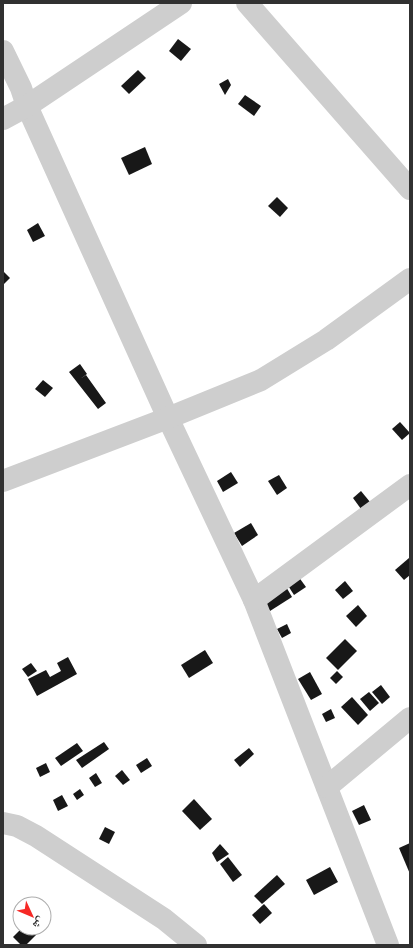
<svg xmlns="http://www.w3.org/2000/svg" width="413" height="948" font-family="Cabin,'Noto Naskh Arabic',sans-serif">
  <rect width="100%" height="100%" fill="#fff"/>
  <!-- building -->
  <g fill="#181818">
    <polygon points="178,39 191,49 181,61 169,51"/>
    <polygon points="138,70 146,78 129,94 121,86"/>
    <polygon points="228,79 231,85 225,95 219,84"/>
    <polygon points="245,95 261,106 254,116 238,104"/>
    <polygon points="145,147 152,164 129,175 121,158"/>
    <polygon points="277,197 288,208 280,217 268,206"/>
    <polygon points="38,223 45,236 33,242 27,230"/>
    <polygon points="3,271 10,278 3,285"/>
    <polygon points="80,364 87,374 80,379 86,375 106,403 98,409 69,372"/>
    <polygon points="43,380 53,388 45,397 35,389"/>
    <polygon points="400,422 410,433 402,440 392,429"/>
    <polygon points="231,472 238,483 223,492 217,481"/>
    <polygon points="279,475 287,488 277,495 268,481"/>
    <polygon points="361,491 370,502 361,509 353,498"/>
    <polygon points="251,523 258,535 242,546 234,533"/>
    <polygon points="409,558 410,575 404,580 395,570"/>
    <polygon points="298,576 306,587 294,595 287,584"/>
    <polygon points="345,581 353,591 343,599 335,590"/>
    <polygon points="285,585 292,597 270,611 262,599"/>
    <polygon points="358,605 367,616 356,627 346,616"/>
    <polygon points="287,624 291,633 282,638 277,629"/>
    <polygon points="345,639 357,651 338,670 326,658"/>
    <polygon points="205,650 213,663 189,678 181,665"/>
    <polygon points="68,657 77,674 37,696 28,679 46,670 50,677 61,671 57,663"/>
    <polygon points="31,663 37,671 28,677 22,669"/>
    <polygon points="337,671 343,677 336,684 330,678"/>
    <polygon points="310,672 322,694 311,700 298,679"/>
    <polygon points="381,685 390,697 382,704 372,692"/>
    <polygon points="369,692 379,703 370,711 360,699"/>
    <polygon points="352,697 368,715 358,725 341,707"/>
    <polygon points="331,709 335,718 326,722 322,714"/>
    <polygon points="104,742 109,749 82,768 76,760"/>
    <polygon points="77,743 83,751 61,766 55,758"/>
    <polygon points="249,748 254,754 240,767 234,760"/>
    <polygon points="147,758 152,766 141,773 136,765"/>
    <polygon points="46,763 50,772 40,777 36,768"/>
    <polygon points="122,770 130,780 123,785 115,776"/>
    <polygon points="96,773 102,783 95,787 89,778"/>
    <polygon points="80,789 84,795 77,800 73,794"/>
    <polygon points="62,795 68,806 58,811 53,800"/>
    <polygon points="194,799 212,819 200,830 182,811"/>
    <polygon points="364,805 371,820 359,825 352,811"/>
    <polygon points="105,827 115,832 109,844 99,839"/>
    <polygon points="410,843 410,874 399,848"/>
    <polygon points="220,844 229,854 217,862 212,853"/>
    <polygon points="228,857 242,875 233,882 220,864"/>
    <polygon points="330,867 338,882 314,895 306,880"/>
    <polygon points="277,875 285,884 262,904 254,896"/>
    <polygon points="264,904 272,913 260,924 252,915"/>
    <polygon points="22,928 36,928 39,932 26,945 21,945 13,937"/>
  </g>
  <g fill="none" stroke-linecap="round" stroke-linejoin="round">
    <!-- street -->
    <g stroke="#cecece" stroke-width="22">
      <polyline points="247,3 410,189"/>
      <polyline points="3,51 21,88 27,106 168,418 254,600 388,945"/>
      <polyline points="3,119 27,106 181,3"/>
      <polyline points="3,481 168,418 261,380 326,340 410,279"/>
      <polyline points="254,600 410,485"/>
      <polyline points="327,787 410,718"/>
      <polyline points="3,823 17,826 36,836 164,919 196,945"/>
    </g>
  </g>
  <!-- border -->
  <rect width="413" height="948" fill="none" stroke="#313131" stroke-width="8"/>
  <!-- north arrow -->
  <g transform="translate(32 916) rotate(134)"><circle r="19" fill="#ffffff" stroke="#adadad"/>
  <path d="M0-3L7 15L0 10L-7 15Z" fill="#f62825"/>
  <text y="-6" font-size="11" font-weight="bold" text-anchor="middle" fill="#313131">ش</text>
  </g>
</svg>
